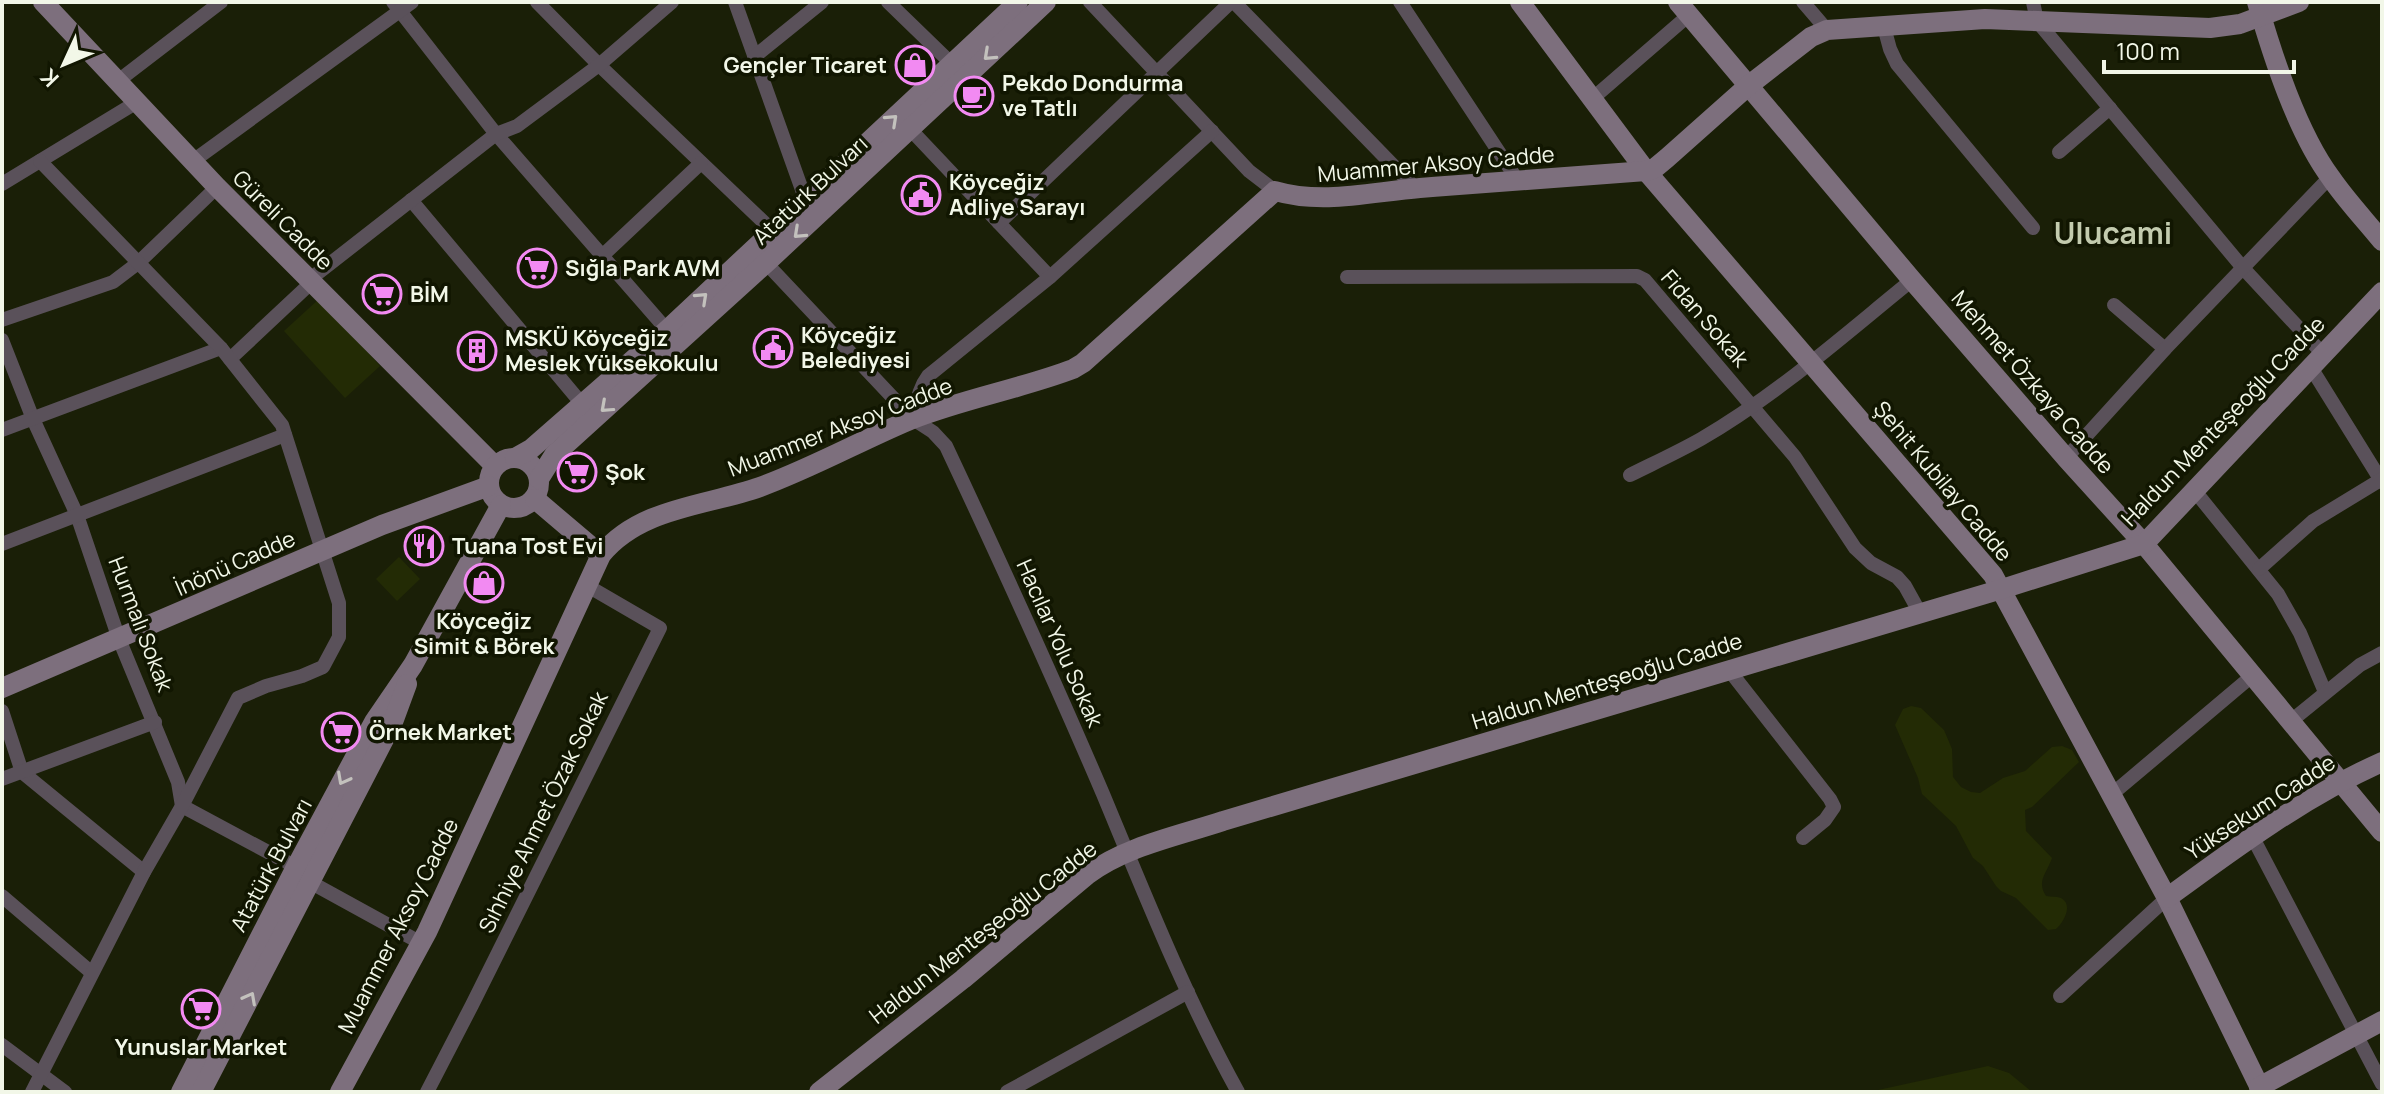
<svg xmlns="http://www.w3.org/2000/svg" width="2384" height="1094" font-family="Manrope,sans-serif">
  <rect width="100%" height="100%" fill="#1a1f07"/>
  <!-- green -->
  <g fill="#232b05">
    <polygon points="319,299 380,366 345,398 284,331"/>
    <polygon points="399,557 420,579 397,601 376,579"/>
    <path d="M1911,706l10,2 23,22 8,19 1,28 8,10 10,5 9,1 23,-15 22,-7 27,-24 10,-1 10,4 7,12 -47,45 -7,3 1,21 26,27c-5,15 -16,23 -6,38 5,1 10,0 15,2 13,7 2,25 -5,31l-8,1 -32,-32 -15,-7 -5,-5 -13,-20 -10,-8 -17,-32 -34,-32 -4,-16 -23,-53 8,-16z"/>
    <polygon points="1988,1066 2009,1073 2032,1092 1869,1092"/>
  </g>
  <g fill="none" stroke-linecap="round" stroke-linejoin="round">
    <!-- street -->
    <g stroke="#5a515a" stroke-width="14">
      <polyline points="393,2 496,134 667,330"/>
      <polyline points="537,2 599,65 774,232"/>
      <polyline points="735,2 806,201"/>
      <polyline points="888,2 952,64"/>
      <polyline points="1090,2 1249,171 1275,191"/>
      <polyline points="1234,2 1416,189"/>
      <polyline points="1400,2 1518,181"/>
      <polyline points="1803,2 1827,30"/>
      <polyline points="2033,2 2037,21 2243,268 2322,353"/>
      <polyline points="1884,27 1890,49 1897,64 2033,228"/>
      <polyline points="754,57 822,2"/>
      <polyline points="118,81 221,2"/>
      <polyline points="1592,99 1689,15"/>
      <polyline points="910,129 1050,277"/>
      <polyline points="2059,152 2110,108"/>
      <polyline points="193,161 412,2"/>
      <polyline points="2,184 137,102"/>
      <polyline points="411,200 582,404"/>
      <polyline points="999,223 1231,2"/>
      <polyline points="602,256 701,163"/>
      <path d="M766,263l147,156 20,13 13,14c54,115 107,231 157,348 42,101 82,202 135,298"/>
      <polyline points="1347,277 1637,276 1645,280 1795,457 1855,548 1871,563 1897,577 1905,586 1920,613"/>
      <polyline points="309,280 496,134 517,126 599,65 672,2"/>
      <polyline points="2114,305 2165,349"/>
      <polyline points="2,320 113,282 138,263 217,187"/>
      <polyline points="2,340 33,419 77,515 119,639 178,782 182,806 296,867"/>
      <polyline points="230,359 312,282"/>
      <polyline points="2310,366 2382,482"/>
      <path d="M913,419c4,-15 5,-30 15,-43l122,-99 162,-146"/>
      <polyline points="2,430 221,348"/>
      <polyline points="2066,458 2165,349 2330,177"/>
      <path d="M1630,475c24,-12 48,-23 71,-36 76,-44 143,-104 211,-159"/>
      <polyline points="2194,490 2278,594 2300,633 2325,692"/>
      <polyline points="2,544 285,435"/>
      <polyline points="2259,569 2313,521 2382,479"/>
      <polyline points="1729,670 1830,799 1834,807 1825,820 1803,838"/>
      <polyline points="2,711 22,772 144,872"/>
      <polyline points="2291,721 2360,665 2382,653"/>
      <polyline points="2,779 155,722"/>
      <polyline points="2111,795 2252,676"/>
      <polyline points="2252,836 2382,1084"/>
      <polyline points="310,882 421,943"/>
      <polyline points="2,896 92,973"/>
      <polyline points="2060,996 2167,898"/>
      <polyline points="2,1045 65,1092"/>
      <polyline points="32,1092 144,872 182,806 238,698 266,686 302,676 323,667 339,637 339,603 282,425 221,348 40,161"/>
      <polyline points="427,1092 472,1005 660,628 586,585"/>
      <polyline points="1007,1092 1188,992"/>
    </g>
    <!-- secondary -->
    <g stroke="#7d6f7d" stroke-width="20">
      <polyline points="43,2 217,187 495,466"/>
      <polyline points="1520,2 1646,171 1993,575 2167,898 2262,1092"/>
      <polyline points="1678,2 1912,280 2066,458 2144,544 2382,832"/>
      <path d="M2257,2c16,55 40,130 74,176 15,22 34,42 51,63"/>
      <circle cx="514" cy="483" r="25"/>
      <polyline points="515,458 531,449 667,330 1018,2"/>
      <polyline points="539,479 554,455 766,263 1046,2"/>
      <polyline points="535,499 601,555"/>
      <polyline points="2,688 382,525 489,486"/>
      <path d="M2167,898c68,-50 137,-101 215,-136"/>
      <polyline points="2259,1087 2382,1021"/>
      <polyline points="181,1092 296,867 374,722 413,665 501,505"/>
      <polyline points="201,1092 393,722 407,684"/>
      <path d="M340,1092l87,-160 174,-377c39,-48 106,-49 159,-68 52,-19 100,-46 150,-67 53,-21 110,-31 163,-51l10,-6 192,-172c48,14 96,1 145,-3 75,-6 150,-11 226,-17l9,-3 12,-10 81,-72 63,-49 16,-7 158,-11 225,9 30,-4 59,-22"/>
      <path d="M819,1092l144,-113 124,-104c39,-29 91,-39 136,-54l779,-232 142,-45 238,-252"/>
    </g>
  </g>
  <!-- one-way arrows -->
  <defs><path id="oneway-chevron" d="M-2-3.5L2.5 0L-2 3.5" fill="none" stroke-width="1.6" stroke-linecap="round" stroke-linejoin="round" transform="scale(2)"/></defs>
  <g stroke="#c3c1bd">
    <use href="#oneway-chevron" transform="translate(989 55) rotate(137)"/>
    <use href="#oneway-chevron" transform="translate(892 120) rotate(-43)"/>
    <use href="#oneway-chevron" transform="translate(799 233) rotate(137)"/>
    <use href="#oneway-chevron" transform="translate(702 298) rotate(-43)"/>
    <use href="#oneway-chevron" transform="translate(606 407) rotate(138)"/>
    <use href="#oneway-chevron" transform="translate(343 779) rotate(118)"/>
    <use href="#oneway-chevron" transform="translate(250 998) rotate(-62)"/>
  </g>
  <!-- icons -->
  <defs>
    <symbol id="shop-ring" viewBox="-11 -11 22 22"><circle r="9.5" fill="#111601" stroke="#f28af2" stroke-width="1.5"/><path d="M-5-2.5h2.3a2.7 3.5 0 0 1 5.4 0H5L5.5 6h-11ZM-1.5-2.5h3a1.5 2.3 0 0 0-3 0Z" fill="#f28af2"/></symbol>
    <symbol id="cafe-ring" viewBox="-11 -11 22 22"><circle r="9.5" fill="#111601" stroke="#f28af2" stroke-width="1.5"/><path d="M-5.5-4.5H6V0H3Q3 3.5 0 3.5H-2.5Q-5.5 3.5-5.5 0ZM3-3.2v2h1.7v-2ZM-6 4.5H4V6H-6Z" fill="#f28af2"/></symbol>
    <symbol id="civic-ring" viewBox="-11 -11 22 22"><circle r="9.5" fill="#111601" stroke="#f28af2" stroke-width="1.5"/><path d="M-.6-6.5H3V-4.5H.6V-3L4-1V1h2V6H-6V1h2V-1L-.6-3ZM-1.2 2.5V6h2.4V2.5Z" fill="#f28af2"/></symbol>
    <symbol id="supermarket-ring" viewBox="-11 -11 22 22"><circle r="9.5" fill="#111601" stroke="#f28af2" stroke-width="1.5"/><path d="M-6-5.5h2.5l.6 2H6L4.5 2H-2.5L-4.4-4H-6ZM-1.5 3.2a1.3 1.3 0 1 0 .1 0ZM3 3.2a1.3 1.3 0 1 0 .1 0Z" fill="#f28af2"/></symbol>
    <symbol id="building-ring" viewBox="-11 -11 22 22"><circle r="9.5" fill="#111601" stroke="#f28af2" stroke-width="1.5"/><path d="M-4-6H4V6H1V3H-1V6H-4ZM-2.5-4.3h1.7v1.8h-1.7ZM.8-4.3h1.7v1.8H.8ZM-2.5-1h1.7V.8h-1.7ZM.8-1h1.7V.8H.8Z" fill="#f28af2"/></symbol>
    <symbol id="restaurant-ring" viewBox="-11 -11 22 22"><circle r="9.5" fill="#111601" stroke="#f28af2" stroke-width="1.5"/><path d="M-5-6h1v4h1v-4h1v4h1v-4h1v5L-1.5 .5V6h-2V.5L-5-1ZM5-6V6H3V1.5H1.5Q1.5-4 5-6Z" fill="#f28af2"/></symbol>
  </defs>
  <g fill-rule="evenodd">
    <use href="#shop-ring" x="893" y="43" width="44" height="44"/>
    <use href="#cafe-ring" x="952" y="74" width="44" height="44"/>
    <use href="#civic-ring" x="899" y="173" width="44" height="44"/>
    <use href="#supermarket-ring" x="515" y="246" width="44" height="44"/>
    <use href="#supermarket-ring" x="360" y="272" width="44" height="44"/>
    <use href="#civic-ring" x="751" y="326" width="44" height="44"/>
    <use href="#building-ring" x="455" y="329" width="44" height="44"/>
    <use href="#supermarket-ring" x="555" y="450" width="44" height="44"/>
    <use href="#restaurant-ring" x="402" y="524" width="44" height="44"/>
    <use href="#shop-ring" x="462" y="561" width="44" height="44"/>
    <use href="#supermarket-ring" x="319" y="710" width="44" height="44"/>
    <use href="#supermarket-ring" x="179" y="987" width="44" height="44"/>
  </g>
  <g text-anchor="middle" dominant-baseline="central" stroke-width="7" stroke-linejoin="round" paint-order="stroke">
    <!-- poi labels -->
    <g font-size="22" font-weight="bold" fill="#f2f7e8" stroke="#111601" text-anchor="start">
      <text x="887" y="65" text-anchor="end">Gençler Ticaret</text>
      <text x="1002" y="83">Pekdo Dondurma<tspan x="1002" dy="25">ve Tatlı</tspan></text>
      <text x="949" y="182">Köyceğiz<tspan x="949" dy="25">Adliye Sarayı</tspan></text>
      <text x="565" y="268">Sığla Park AVM</text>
      <text x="410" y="294">BİM</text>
      <text x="801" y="335">Köyceğiz<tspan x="801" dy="25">Belediyesi</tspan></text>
      <text x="505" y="338">MSKÜ Köyceğiz<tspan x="505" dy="25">Meslek Yüksekokulu</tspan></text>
      <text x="605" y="472">Şok</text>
      <text x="452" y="546">Tuana Tost Evi</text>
      <text x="484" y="621" text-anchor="middle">Köyceğiz<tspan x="484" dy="25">Simit &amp; Börek</tspan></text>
      <text x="369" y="732">Örnek Market</text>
      <text x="201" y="1047" text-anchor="middle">Yunuslar Market</text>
    </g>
    <!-- street labels -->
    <g font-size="22" fill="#f2f7e8" stroke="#111601">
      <text transform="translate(1436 164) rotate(-5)">Muammer Aksoy Cadde</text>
      <text transform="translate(810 190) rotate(-43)">Atatürk Bulvarı</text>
      <text transform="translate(283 220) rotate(45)">Güreli Cadde</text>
      <text transform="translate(1705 318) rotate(49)">Fidan Sokak</text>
      <text transform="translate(2033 382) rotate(49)">Mehmet Özkaya Cadde</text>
      <text transform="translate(2223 421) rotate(-46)">Haldun Menteşeoğlu Cadde</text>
      <text transform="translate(840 427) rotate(-21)">Muammer Aksoy Cadde</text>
      <text transform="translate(1943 481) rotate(50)">Şehit Kubilay Cadde</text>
      <text transform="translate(235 563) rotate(-24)">İnönü Cadde</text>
      <text transform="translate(141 624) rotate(69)">Hurmalı Sokak</text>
      <text transform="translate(1060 643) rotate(66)">Hacılar Yolu Sokak</text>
      <text transform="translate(1607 681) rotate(-17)">Haldun Menteşeoğlu Cadde</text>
      <text transform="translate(2260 807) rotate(-33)">Yüksekum Cadde</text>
      <text transform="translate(543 812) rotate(-64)">Sıhhiye Ahmet Özak Sokak</text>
      <text transform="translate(271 865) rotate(-62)">Atatürk Bulvarı</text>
      <text transform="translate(398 926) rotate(-63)">Muammer Aksoy Cadde</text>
      <text transform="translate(983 932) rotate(-38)">Haldun Menteşeoğlu Cadde</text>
    </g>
    <!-- district labels -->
    <g font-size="30" font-weight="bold" fill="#c3cbae" stroke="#111601">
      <text x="2113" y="232">Ulucami</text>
    </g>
  </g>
  <!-- border -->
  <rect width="2384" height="1094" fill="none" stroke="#f2f7e8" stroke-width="8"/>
  <!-- north arrow -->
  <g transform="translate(64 64) rotate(226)" stroke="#111601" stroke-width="6" paint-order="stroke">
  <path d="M0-6L14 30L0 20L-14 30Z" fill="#f2f7e8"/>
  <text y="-12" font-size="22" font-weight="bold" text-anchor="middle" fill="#f2f7e8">K</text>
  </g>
  <!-- scale -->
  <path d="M2104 60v12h190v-12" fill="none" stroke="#f2f7e8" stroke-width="4"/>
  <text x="2116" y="60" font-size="24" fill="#f2f7e8" stroke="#111601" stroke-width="6" paint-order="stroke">100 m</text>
</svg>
